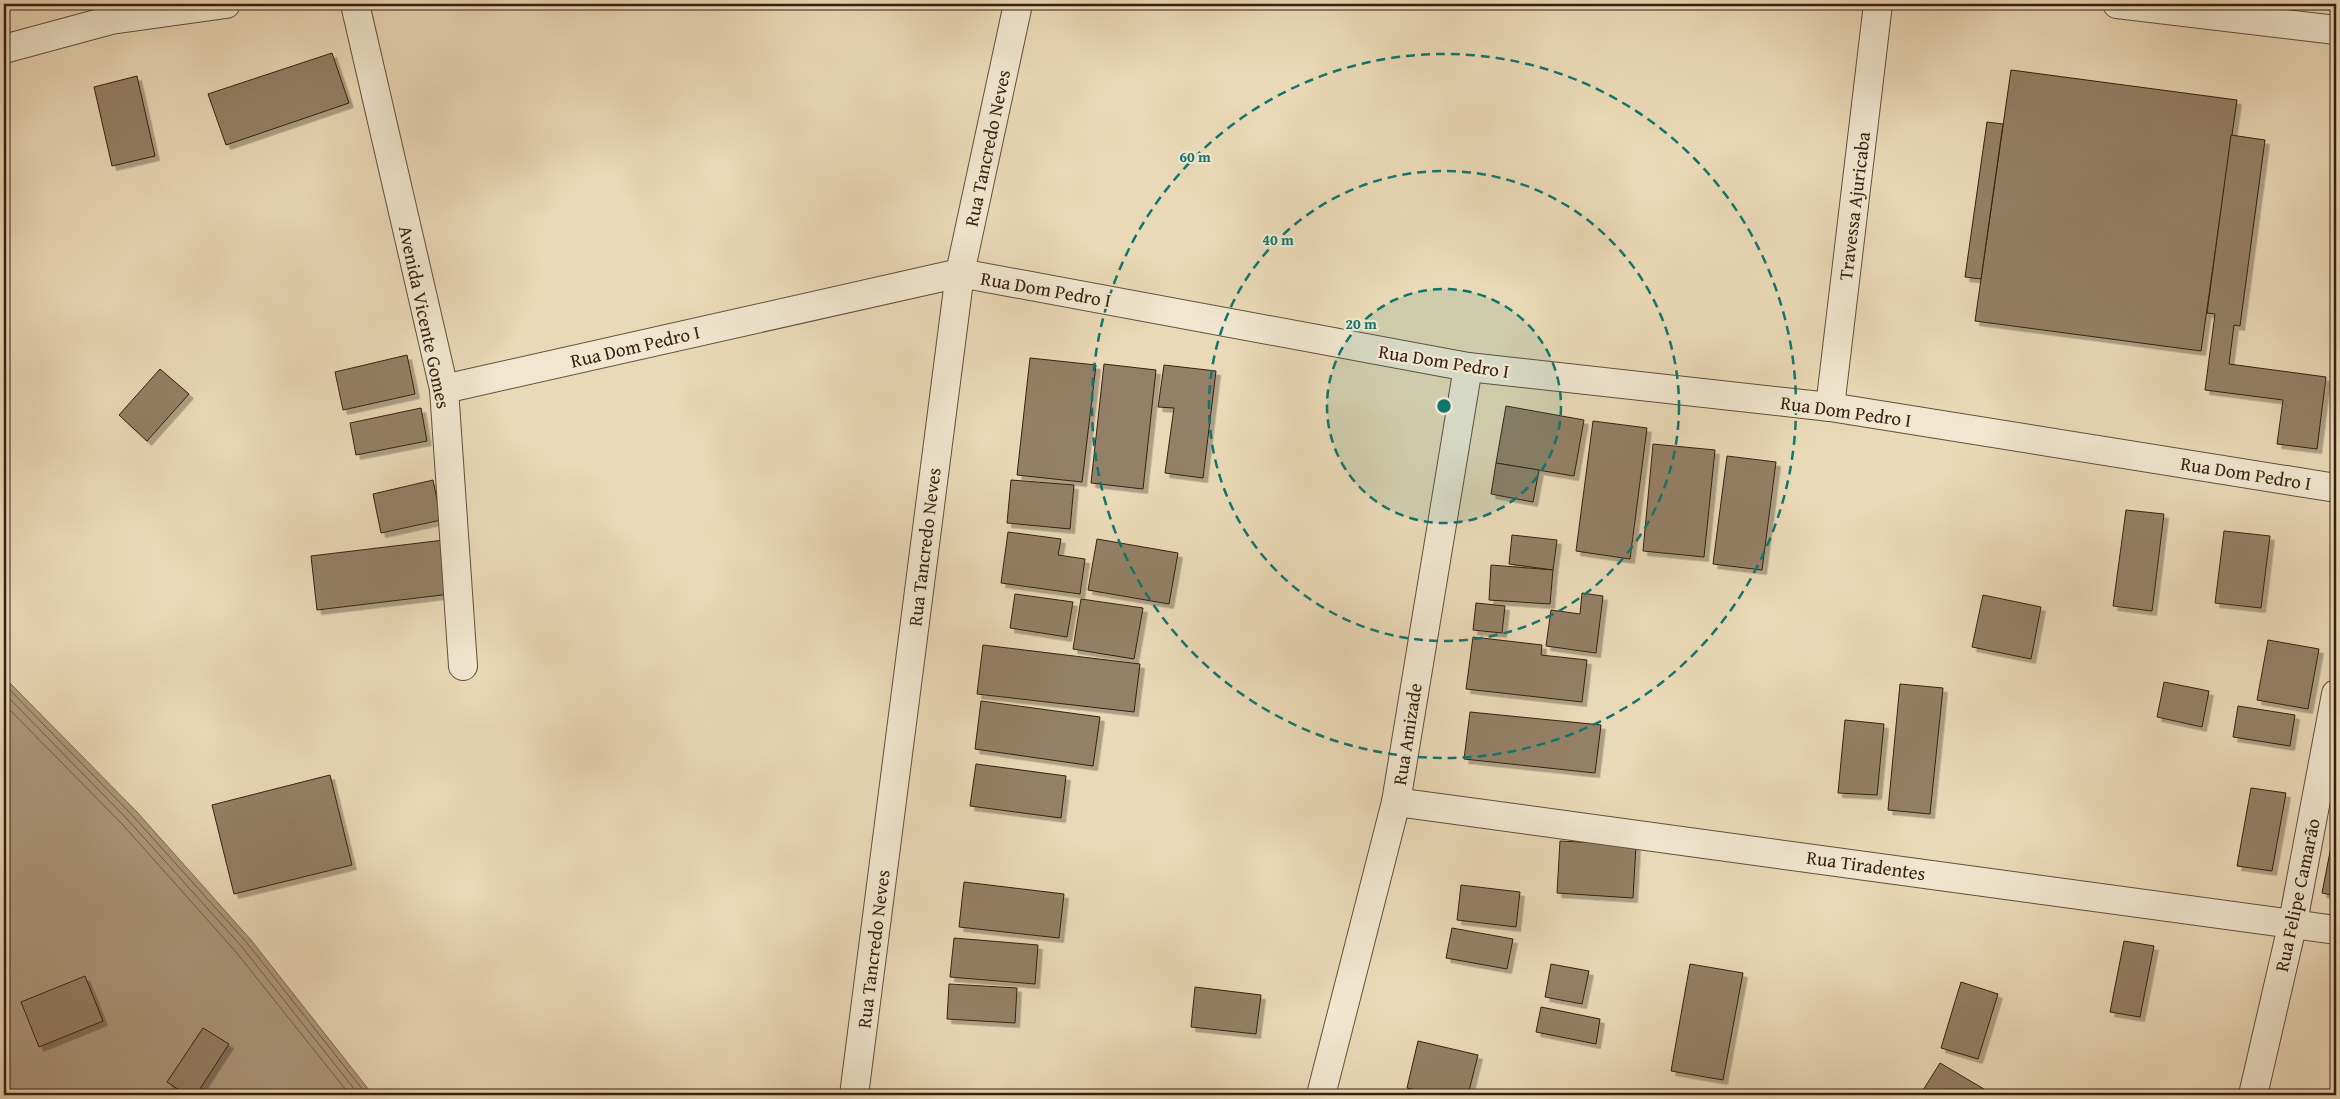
<svg xmlns="http://www.w3.org/2000/svg" width="2340" height="1099" font-family="'Gentium Book Plus',serif">
  <defs>
    <filter id="shadow"><feDropShadow dx="4.5" dy="4.5" stdDeviation="0" flood-color="#0004"/></filter>
  </defs>
  <rect width="100%" height="100%" fill="#ead9b6"/>
  <filter id="stains"><feTurbulence type="fractalNoise" baseFrequency=".004" numOctaves="4"/><feColorMatrix values="0 0 0 0 .2 0 0 0 0 .09 0 0 0 0 .02 0 0 0 .5 -.17"/></filter>
  <radialGradient id="worn" r=".72"><stop offset=".6" stop-color="#630" stop-opacity="0"/><stop offset="1" stop-color="#630" stop-opacity=".3"/></radialGradient>
  <!-- water -->
  <polygon fill="#ad9a7e" stroke="#7e6952" points="4,677 137,812 251,940 373,1095 4,1095"/>
  <g fill="none" stroke-linecap="round" stroke-linejoin="round">
    <!-- shore -->
    <g stroke="#725c47" stroke-width="1">
      <polyline points="4,684 133,816 247,943 367,1095"/>
      <polyline points="4,693 128,820 242,947 359,1095"/>
      <polyline points="4,704 123,825 236,952 350,1095"/>
    </g>
  </g>
  <!-- building -->
  <g fill="#948066" stroke="#371f10" filter="url(#shadow)">
    <polygon points="332,53 349,103 226,145 208,94"/>
    <polygon points="2011,70 2237,100 2201,351 1975,321"/>
    <polygon points="137,76 155,156 112,166 94,87"/>
    <polygon points="1987,122 2003,124 1981,279 1965,277"/>
    <polygon points="2231,135 2265,140 2240,326 2234,325 2229,364 2326,377 2317,449 2277,444 2283,400 2205,390 2215,314 2207,313"/>
    <polygon points="407,355 415,394 343,410 335,372"/>
    <polygon points="1030,358 1096,365 1082,482 1017,475"/>
    <polygon points="1104,364 1156,370 1143,489 1091,483"/>
    <polygon points="1164,365 1216,371 1203,478 1165,473 1174,408 1158,407"/>
    <polygon points="160,369 189,394 147,441 119,415"/>
    <polygon points="1506,406 1584,420 1574,476 1496,463"/>
    <polygon points="421,408 427,441 356,455 350,423"/>
    <polygon points="1593,421 1647,428 1630,559 1576,551"/>
    <polygon points="1653,444 1715,450 1704,557 1643,551"/>
    <polygon points="1727,456 1776,462 1762,570 1713,564"/>
    <polygon points="1496,463 1539,470 1533,502 1491,494"/>
    <polygon points="433,480 441,520 381,533 373,494"/>
    <polygon points="1011,480 1074,485 1070,529 1007,523"/>
    <polygon points="2126,510 2164,514 2152,611 2113,606"/>
    <polygon points="2224,531 2270,536 2261,608 2215,603"/>
    <polygon points="1008,532 1061,539 1058,555 1085,559 1080,594 1001,583"/>
    <polygon points="1512,535 1557,540 1553,570 1509,564"/>
    <polygon points="1097,539 1178,553 1169,604 1088,590"/>
    <polygon points="444,540 450,594 317,610 311,556"/>
    <polygon points="1491,565 1553,570 1550,604 1489,600"/>
    <polygon points="1582,593 1603,596 1596,653 1546,646 1551,610 1580,614"/>
    <polygon points="1015,594 1073,602 1067,637 1010,628"/>
    <polygon points="1983,595 2041,607 2031,659 1972,647"/>
    <polygon points="1081,599 1143,608 1134,659 1073,649"/>
    <polygon points="1476,603 1505,606 1502,633 1473,630"/>
    <polygon points="1473,637 1542,645 1541,655 1587,660 1582,702 1466,689"/>
    <polygon points="2268,640 2319,649 2308,709 2257,700"/>
    <polygon points="983,645 1140,664 1134,712 977,694"/>
    <polygon points="2164,682 2209,691 2202,727 2157,717"/>
    <polygon points="1900,684 1943,688 1930,814 1888,810"/>
    <polygon points="981,701 1100,717 1093,766 975,749"/>
    <polygon points="2238,706 2295,715 2290,746 2233,737"/>
    <polygon points="1470,712 1601,725 1595,773 1464,759"/>
    <polygon points="1845,720 1884,724 1877,795 1838,793"/>
    <polygon points="976,764 1066,776 1061,818 970,806"/>
    <polygon points="330,775 352,865 234,894 212,805"/>
    <polygon points="2251,788 2286,793 2272,871 2237,866"/>
    <polygon points="2336,821 2336,896 2322,893"/>
    <polygon points="1560,841 1636,845 1633,898 1557,893"/>
    <polygon points="964,882 1064,894 1059,938 959,927"/>
    <polygon points="1461,885 1520,892 1516,927 1457,920"/>
    <polygon points="1452,928 1513,939 1507,969 1446,958"/>
    <polygon points="954,938 1038,945 1035,984 950,977"/>
    <polygon points="2124,941 2154,946 2140,1017 2110,1012"/>
    <polygon points="1551,964 1589,971 1582,1004 1545,997"/>
    <polygon points="1690,964 1743,973 1723,1080 1671,1071"/>
    <polygon points="85,976 103,1021 39,1047 21,1002"/>
    <polygon points="1961,982 1998,994 1978,1059 1941,1048"/>
    <polygon points="949,984 1017,988 1015,1023 947,1019"/>
    <polygon points="1195,987 1261,995 1256,1034 1191,1027"/>
    <polygon points="1541,1007 1600,1019 1596,1044 1536,1032"/>
    <polygon points="203,1028 229,1044 196,1095 187,1095 167,1082"/>
    <polygon points="1418,1041 1478,1055 1468,1095 1439,1095 1407,1088"/>
    <polygon points="1940,1063 1994,1095 1920,1095"/>
  </g>
  <g fill="none" stroke-linecap="round" stroke-linejoin="round">
    <defs>
      <g id="minor">
        <polyline points="355,4 444,389 463,666"/>
        <polyline points="2117,4 2336,30"/>
        <polyline points="4,49 111,20 226,4"/>
        <polyline points="444,389 960,273 1468,367 1830,407 2336,488"/>
        <polyline points="1830,407 1878,4"/>
        <polyline points="1396,802 2336,930"/>
        <polyline points="854,1095 960,273 1018,4"/>
        <polyline points="1321,1095 1396,802 1468,367"/>
        <polyline points="2253,1095 2293,922 2336,694"/>
      </g>
    </defs>
    <!-- minor casing -->
    <use href="#minor" stroke="#644e3a" stroke-width="30"/>
    <!-- minor -->
    <use href="#minor" stroke="#f1e6d0" stroke-width="28"/>
  </g>
  <!-- distance rings -->
  <circle cx="1444" cy="406" r="117" fill="#0f766e" fill-opacity=".12"/>
  <g fill="none" stroke="#0f766e" stroke-width="2.5" stroke-dasharray="9 6">
    <circle cx="1444" cy="406" r="117"/>
    <circle cx="1444" cy="406" r="235"/>
    <circle cx="1444" cy="406" r="352"/>
  </g>
  <g text-anchor="middle" dominant-baseline="central" stroke-width="4.5" stroke-linejoin="round" paint-order="stroke">
    <!-- street labels -->
    <g font-size="19" fill="#371f10" stroke="#f1e6d0">
      <text transform="translate(987 148) rotate(-78)">Rua Tancredo Neves</text>
      <text transform="translate(1854 206) rotate(-83)">Travessa Ajuricaba</text>
      <text transform="translate(1046 289) rotate(10)">Rua Dom Pedro I</text>
      <text transform="translate(425 317) rotate(78)">Avenida Vicente Gomes</text>
      <text transform="translate(635 346) rotate(-13)">Rua Dom Pedro I</text>
      <text transform="translate(1444 361) rotate(9)">Rua Dom Pedro I</text>
      <text transform="translate(1846 411) rotate(8)">Rua Dom Pedro I</text>
      <text transform="translate(2246 473) rotate(9)">Rua Dom Pedro I</text>
      <text transform="translate(924 547) rotate(-83)">Rua Tancredo Neves</text>
      <text transform="translate(1407 734) rotate(-81)">Rua Amizade</text>
      <text transform="translate(1866 865) rotate(8)">Rua Tiradentes</text>
      <text transform="translate(2297 895) rotate(-78)">Rua Felipe Camarão</text>
      <text transform="translate(873 949) rotate(-83)">Rua Tancredo Neves</text>
    </g>
  </g>
  <circle cx="1444" cy="406" r="8" fill="#0f766e" stroke="#f1e6d0" stroke-width="2.5"/>
  <g font-size="15" text-anchor="middle" font-weight="bold" fill="#0f766e" stroke="#f1e6d0" stroke-width="4.5" stroke-linejoin="round" paint-order="stroke">
    <text x="1195" y="162">60 m</text>
    <text x="1278" y="245">40 m</text>
    <text x="1361" y="329">20 m</text>
  </g>
  <!-- margin -->
  <rect width="2340" height="1099" fill="none" stroke="#ead9b6" stroke-width="20"/>
  <rect x="5" y="5" width="2330" height="1089" fill="none" stroke="#371f10" stroke-width="2.5"/>
  <rect x="10" y="10" width="2320" height="1079" fill="none" stroke="#371f10"/>
  <rect width="100%" height="100%" filter="url(#stains)"/>
  <rect width="100%" height="100%" fill="url(#worn)"/>
</svg>
